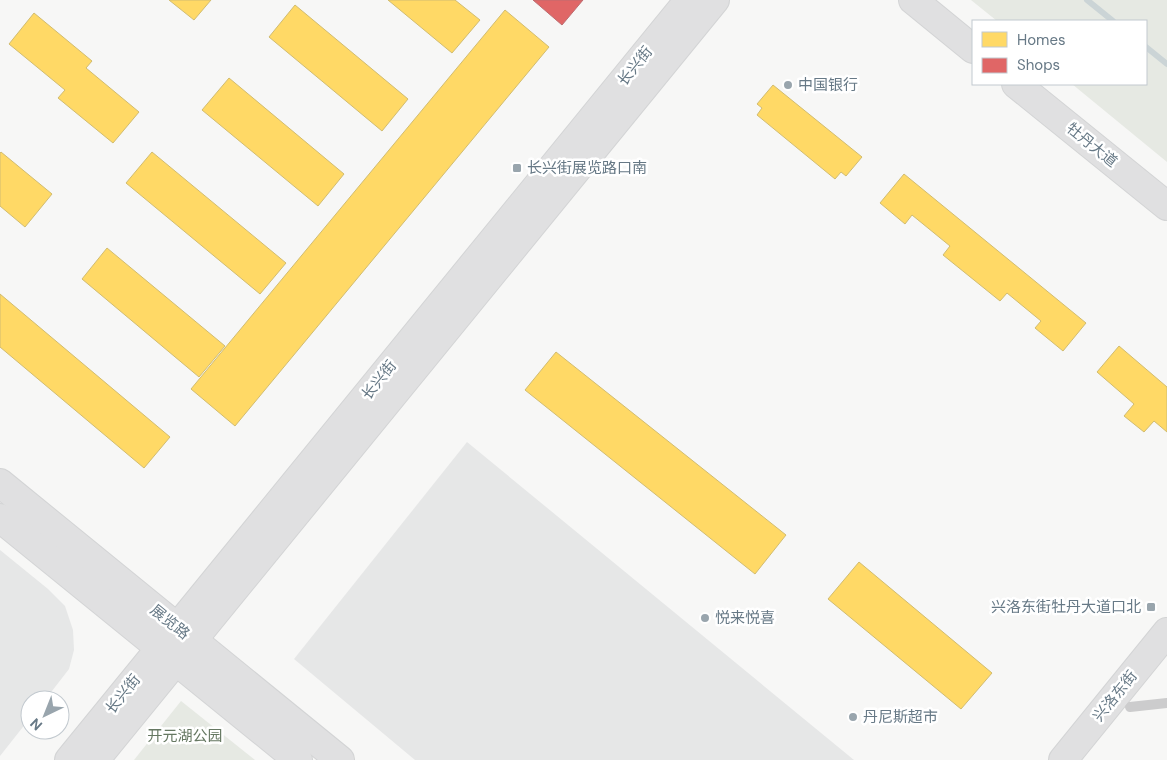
<svg xmlns="http://www.w3.org/2000/svg" width="1167" height="760" font-family="'DM Sans','Noto Sans SC',sans-serif">
  <rect width="100%" height="100%" fill="#f7f7f6"/>
  <!-- built -->
  <g fill="#e6e7e7">
    <polygon points="467,442 854,760 415,760 294,659"/>
    <polygon points="0,550 48,589 65,606 73,630 74,650 69,669 45,700 30,700 30,718 0,756"/>
  </g>
  <!-- green -->
  <g fill="#e6e9e3">
    <polygon points="971,0 1167,0 1167,162 1072,84 1146,84 1146,21 997,21"/>
    <polygon points="181,701 255,760 134,760"/>
  </g>
  <!-- homes -->
  <g fill="#ffd966" stroke="#d1bc70">
    <polygon points="169,0 211,0 194,20"/>
    <polygon points="388,0 455,0 480,20 452,53"/>
    <polygon points="295,5 408,99 382,131 269,37"/>
    <polygon points="505,10 549,47 235,426 191,389"/>
    <polygon points="34,13 92,61 86,68 139,112 113,143 58,98 65,90 9,44"/>
    <polygon points="229,78 344,174 318,206 202,110"/>
    <polygon points="773,85 862,157 846,176 841,172 835,179 757,115 762,108 757,104"/>
    <polygon points="1,152 52,194 25,227 0,206 0,153"/>
    <polygon points="152,152 286,263 260,294 126,183"/>
    <polygon points="904,174 1086,323 1063,351 1035,328 1041,321 1007,293 1000,301 943,255 950,246 912,215 905,224 880,203"/>
    <polygon points="107,248 225,346 199,377 82,279"/>
    <polygon points="0,294 170,437 144,468 0,347"/>
    <polygon points="1119,346 1167,387 1167,432 1154,421 1144,432 1124,416 1134,404 1097,372"/>
    <polygon points="556,352 786,535 755,574 525,390"/>
    <polygon points="859,562 992,673 961,709 828,599"/>
  </g>
  <!-- shops -->
  <polygon fill="#e06666" stroke="#bc6c70" points="533,0 583,0 562,25"/>
  <g fill="none" stroke-linecap="round" stroke-linejoin="round">
    <!-- stream -->
    <g stroke="#cbd4d6" stroke-width="6">
      <polyline points="1087,0 1113,21"/>
      <polyline points="1146,47 1167,64"/>
    </g>
    <defs>
      <g id="secondary">
        <polyline points="913,0 973,49"/>
        <polyline points="1016,84 1167,206"/>
        <polyline points="0,483 340,760"/>
        <polyline points="0,518 298,760"/>
        <polyline points="69,760 689,0"/>
        <polyline points="95,760 715,0"/>
        <polyline points="1063,760 1167,632"/>
      </g>
    </defs>
    <!-- secondary casing -->
    <use href="#secondary" stroke="#d3d4d5" stroke-width="30"/>
    <!-- lane -->
    <polyline stroke="#cccccd" stroke-width="10" points="1130,707 1167,703"/>
    <!-- secondary -->
    <use href="#secondary" stroke="#e0e0e1" stroke-width="28"/>
  </g>
  <!-- markers -->
  <g fill="#99a5ad" stroke="#fff" stroke-width="2">
    <circle cx="788" cy="85" r="5"/>
    <rect x="512" y="163" width="10" height="10" rx="2.5"/>
    <rect x="1146" y="602" width="10" height="10" rx="2.5"/>
    <circle cx="705" cy="618" r="5"/>
    <circle cx="853" cy="717" r="5"/>
  </g>
  <g text-anchor="middle" dominant-baseline="central" stroke-width="5" stroke-linejoin="round" paint-order="stroke">
    <!-- street labels -->
    <g font-size="15" fill="#677986" stroke="#fff">
      <text transform="translate(635 66) rotate(-51)">长兴街</text>
      <text transform="translate(1092 145) rotate(39)">牡丹大道</text>
      <text transform="translate(379 380) rotate(-51)">长兴街</text>
      <text transform="translate(170 622) rotate(39)">展览路</text>
      <text transform="translate(123 694) rotate(-51)">长兴街</text>
      <text transform="translate(1115 696) rotate(-51)">兴洛东街</text>
    </g>
    <!-- poi labels -->
    <g font-size="15" fill="#677986" stroke="#fff" text-anchor="start">
      <text x="798" y="85">中国银行</text>
      <text x="527" y="168">长兴街展览路口南</text>
      <text x="1141" y="607" text-anchor="end">兴洛东街牡丹大道口北</text>
      <text x="715" y="618">悦来悦喜</text>
      <text x="863" y="717">丹尼斯超市</text>
    </g>
    <!-- park labels -->
    <g font-size="15" fill="#667862" stroke="#fff">
      <text x="185" y="736">开元湖公园</text>
    </g>
  </g>
  <!-- legend -->
  <rect x="972" y="20" width="175" height="65" fill="#ffffff" stroke="#c2c9cf"/>
  <rect x="982" y="32" width="25" height="15" fill="#ffd966" stroke="#c2c9cf"/>
  <text x="1017" y="45" font-size="15" fill="#677986">Homes</text>
  <rect x="982" y="58" width="25" height="15" fill="#e06666" stroke="#c2c9cf"/>
  <text x="1017" y="70" font-size="15" fill="#677986">Shops</text>
  <!-- north arrow -->
  <g transform="translate(45 715) rotate(223)"><circle r="24" fill="#ffffff" stroke="#c2c9cf"/>
  <path d="M0-4L9 19L0 12L-9 19Z" fill="#99a5ad"/>
  <text y="-8" font-size="14" font-weight="bold" text-anchor="middle" fill="#677986">N</text>
  </g>
</svg>
